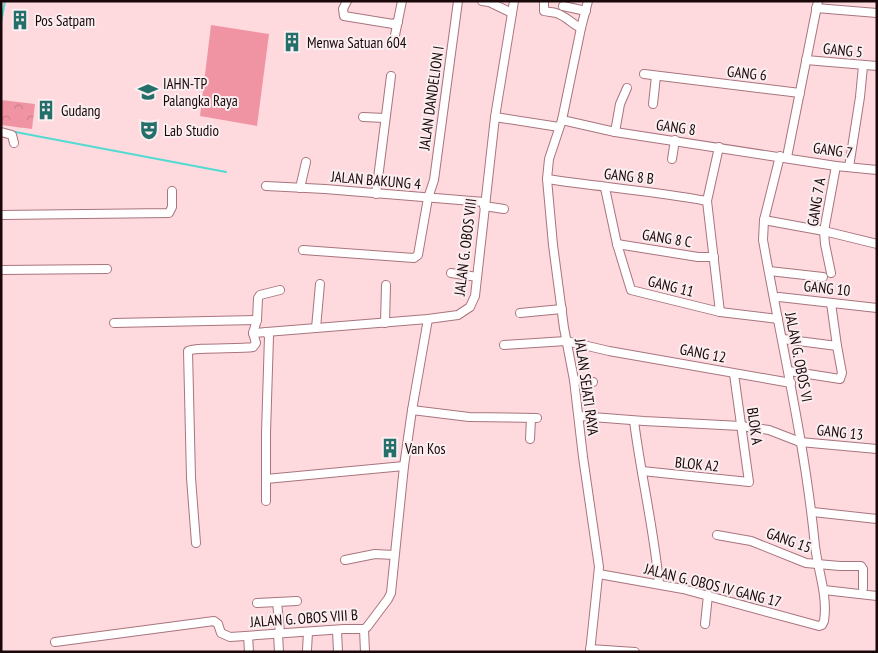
<svg xmlns="http://www.w3.org/2000/svg" width="878" height="653" font-family="'PT Sans Narrow',sans-serif">
  <defs>
    <pattern id="park-crowns" width="20" height="18" patternUnits="userSpaceOnUse" patternTransform="scale(1.25)"><rect width="20" height="18" fill="#f094a4"/><path d="M2 6a3 3 0 1 1 6 0M12 15a3 3 0 1 1 6 0" fill="none" stroke="#cd7e8c"/></pattern>
  </defs>
  <rect width="100%" height="100%" fill="#fedadf"/>
  <!-- green -->
  <polygon fill="#f094a4" points="211,25 269,34 257,126 200,116"/>
  <!-- park -->
  <polygon fill="url(#park-crowns)" points="1,100 35,104 32,129 1,125"/>
  <g fill="none" stroke-linecap="round" stroke-linejoin="round">
    <!-- stream -->
    <g stroke="#53dad1" stroke-width="2">
      <polyline points="1,23 5,1"/>
      <polyline points="10,131 226,172"/>
    </g>
    <defs>
      <g id="minor">
        <polyline points="347,1 343,9 344,16 393,24 398,22"/>
        <polyline points="482,1 489,2 512,13"/>
        <path d="M544,1v10c4,1 9,1 12,2 10,3 16,11 25,15"/>
        <polyline points="588,1 581,28 562,120 549,159 547,179 553,245 564,328 574,380 583,457 599,567 590,652"/>
        <polyline points="563,6 586,11"/>
        <polyline points="816,8 877,13"/>
        <polyline points="394,40 402,1"/>
        <polyline points="806,60 877,66"/>
        <polyline points="644,74 800,93"/>
        <polyline points="653,104 656,76"/>
        <polyline points="363,117 385,118"/>
        <polyline points="495,117 559,127"/>
        <polyline points="562,120 615,132 836,166 877,170"/>
        <polyline points="1,132 12,135 14,143"/>
        <polyline points="615,132 620,104 627,88"/>
        <polyline points="719,147 707,201 720,312"/>
        <polyline points="787,157 818,1"/>
        <polyline points="672,159 675,140"/>
        <polyline points="849,167 860,97 863,66"/>
        <path d="M547,179c53,8 107,12 160,22"/>
        <polyline points="266,186 325,189 484,202"/>
        <polyline points="300,188 306,162"/>
        <polyline points="605,188 617,244 631,290 720,312 778,319"/>
        <polyline points="376,194 391,76"/>
        <polyline points="484,206 504,209"/>
        <polyline points="1,215 169,213 172,207 172,191"/>
        <polyline points="764,220 824,231 877,244"/>
        <polyline points="617,244 698,257 714,257"/>
        <polyline points="303,250 414,258 418,255 428,198 434,180 458,1"/>
        <polyline points="1,270 107,269"/>
        <polyline points="769,271 823,277"/>
        <polyline points="451,273 477,277"/>
        <polyline points="831,273 825,244 824,231 836,166"/>
        <polyline points="774,299 779,297 877,308"/>
        <polyline points="520,313 562,309"/>
        <polyline points="114,323 257,320"/>
        <polyline points="385,323 386,285"/>
        <polyline points="316,328 320,284"/>
        <polyline points="266,332 269,336 266,433 266,501"/>
        <polyline points="253,333 428,319 458,315 470,307 475,296 495,117 514,1"/>
        <polyline points="783,339 837,346"/>
        <polyline points="504,345 566,341 609,351 791,383"/>
        <polyline points="789,371 840,379 842,373 837,346 831,303"/>
        <polyline points="574,380 593,382"/>
        <polyline points="412,410 469,417 537,418"/>
        <polyline points="579,416 644,421 741,426 769,430 800,442 877,449"/>
        <path d="M634,421c7,55 20,108 25,163"/>
        <polyline points="530,439 531,418"/>
        <polyline points="642,471 749,482 734,374"/>
        <polyline points="266,479 404,466"/>
        <polyline points="813,512 877,519"/>
        <polyline points="717,535 751,541 806,563 840,566 861,566 863,569 863,588"/>
        <path d="M196,543l-5,-65 -3,-127c5,-4 52,-2 65,-4l3,-4 -3,-10 4,-13 1,-22 2,-3 20,-5"/>
        <polyline points="345,560 375,554 394,555"/>
        <path d="M599,574l84,15 136,37 3,-1 2,-4c4,-25 -6,-50 -9,-75 -10,-103 -34,-204 -52,-306l1,-20 16,-64"/>
        <polyline points="824,590 877,596"/>
        <polyline points="277,602 280,633"/>
        <polyline points="257,603 297,601"/>
        <polyline points="705,624 708,595"/>
        <polyline points="364,629 365,652"/>
        <polyline points="337,630 338,652"/>
        <polyline points="278,634 279,652"/>
        <polyline points="248,636 249,652"/>
        <polyline points="55,642 214,621 218,624 221,633 230,637 344,629 364,629 367,627 388,599 391,593 404,466 412,410 428,319"/>
        <polyline points="590,649 635,652"/>
        <polyline points="307,650 308,632"/>
      </g>
    </defs>
    <!-- minor casing -->
    <use href="#minor" stroke="#a9747d" stroke-width="10"/>
    <!-- minor -->
    <use href="#minor" stroke="#fff" stroke-width="8"/>
  </g>
  <!-- icons -->
  <defs>
    <symbol id="building-bare" viewBox="-9 -9 18 18"><path d="M-4-6H4V6H1V3H-1V6H-4ZM-2.5-4.3h1.7v1.8h-1.7ZM.8-4.3h1.7v1.8H.8ZM-2.5-1h1.7V.8h-1.7ZM.8-1h1.7V.8H.8Z" fill="#256f6a" stroke="#faeef0" stroke-width="2.5" paint-order="stroke"/></symbol>
    <symbol id="university-bare" viewBox="-9 -9 18 18"><path d="M0-5L7-2L0 1L-7-2ZM-4 1L0 2.5L4 1V4Q0 6-4 4Z" fill="#256f6a" stroke="#faeef0" stroke-width="2.5" paint-order="stroke"/></symbol>
    <symbol id="theatre-bare" viewBox="-9 -9 18 18"><path d="M-5-5.5Q0-4 5-5.5V0Q5 5 0 6Q-5 5-5 0ZM-3.3-2.5H-1v1.5H-3.3ZM1-2.5H3.3v1.5H1ZM-2.8 1Q0 5.5 2.8 1Z" fill="#256f6a" stroke="#faeef0" stroke-width="2.5" paint-order="stroke"/></symbol>
  </defs>
  <g fill-rule="evenodd">
    <use href="#building-bare" x="6" y="6" width="28" height="28"/>
    <use href="#building-bare" x="278" y="28" width="28" height="28"/>
    <use href="#university-bare" x="134" y="78" width="28" height="28"/>
    <use href="#building-bare" x="32" y="96" width="28" height="28"/>
    <use href="#theatre-bare" x="135" y="116" width="28" height="28"/>
    <use href="#building-bare" x="376" y="434" width="28" height="28"/>
  </g>
  <g text-anchor="middle" dominant-baseline="central" stroke-width="4" stroke-linejoin="round" paint-order="stroke">
    <!-- poi labels -->
    <g font-size="15" fill="#19070a" stroke="#faeef0" text-anchor="start">
      <text x="35" y="20">Pos Satpam</text>
      <text x="307" y="42">Menwa Satuan 604</text>
      <text x="163" y="83">IAHN-TP<tspan x="163" dy="17">Palangka Raya</tspan></text>
      <text x="61" y="110">Gudang</text>
      <text x="164" y="130">Lab Studio</text>
      <text x="405" y="448">Van Kos</text>
    </g>
    <!-- street labels -->
    <g font-size="15" fill="#19070a" stroke="#faeef0">
      <text transform="translate(843 50) rotate(6)">GANG 5</text>
      <text transform="translate(747 73) rotate(6)">GANG 6</text>
      <text transform="translate(431 98) rotate(-82)">JALAN DANDELION I</text>
      <text transform="translate(676 127) rotate(8)">GANG 8</text>
      <text transform="translate(833 150) rotate(8)">GANG 7</text>
      <text transform="translate(629 176) rotate(6)">GANG 8 B</text>
      <text transform="translate(376 180) rotate(5)">JALAN BAKUNG 4</text>
      <text transform="translate(816 202) rotate(-81)">GANG 7 A</text>
      <text transform="translate(667 238) rotate(9)">GANG 8 C</text>
      <text transform="translate(465 247) rotate(-83)">JALAN G. OBOS VIII</text>
      <text transform="translate(671 286) rotate(14)">GANG 11</text>
      <text transform="translate(827 288) rotate(6)">GANG 10</text>
      <text transform="translate(703 353) rotate(11)">GANG 12</text>
      <text transform="translate(799 357) rotate(79)">JALAN G. OBOS VI</text>
      <text transform="translate(587 387) rotate(82)">JALAN SEJATI RAYA</text>
      <text transform="translate(755 426) rotate(82)">BLOK A</text>
      <text transform="translate(840 432) rotate(6)">GANG 13</text>
      <text transform="translate(697 464) rotate(6)">BLOK A2</text>
      <text transform="translate(789 540) rotate(20)">GANG 15</text>
      <text transform="translate(713 585) rotate(14)">JALAN G. OBOS IV GANG 17</text>
      <text transform="translate(304 618) rotate(-4)">JALAN G. OBOS VIII B</text>
    </g>
  </g>
  <!-- border -->
  <rect width="878" height="653" fill="none" stroke="#19070a" stroke-width="5"/>
</svg>
